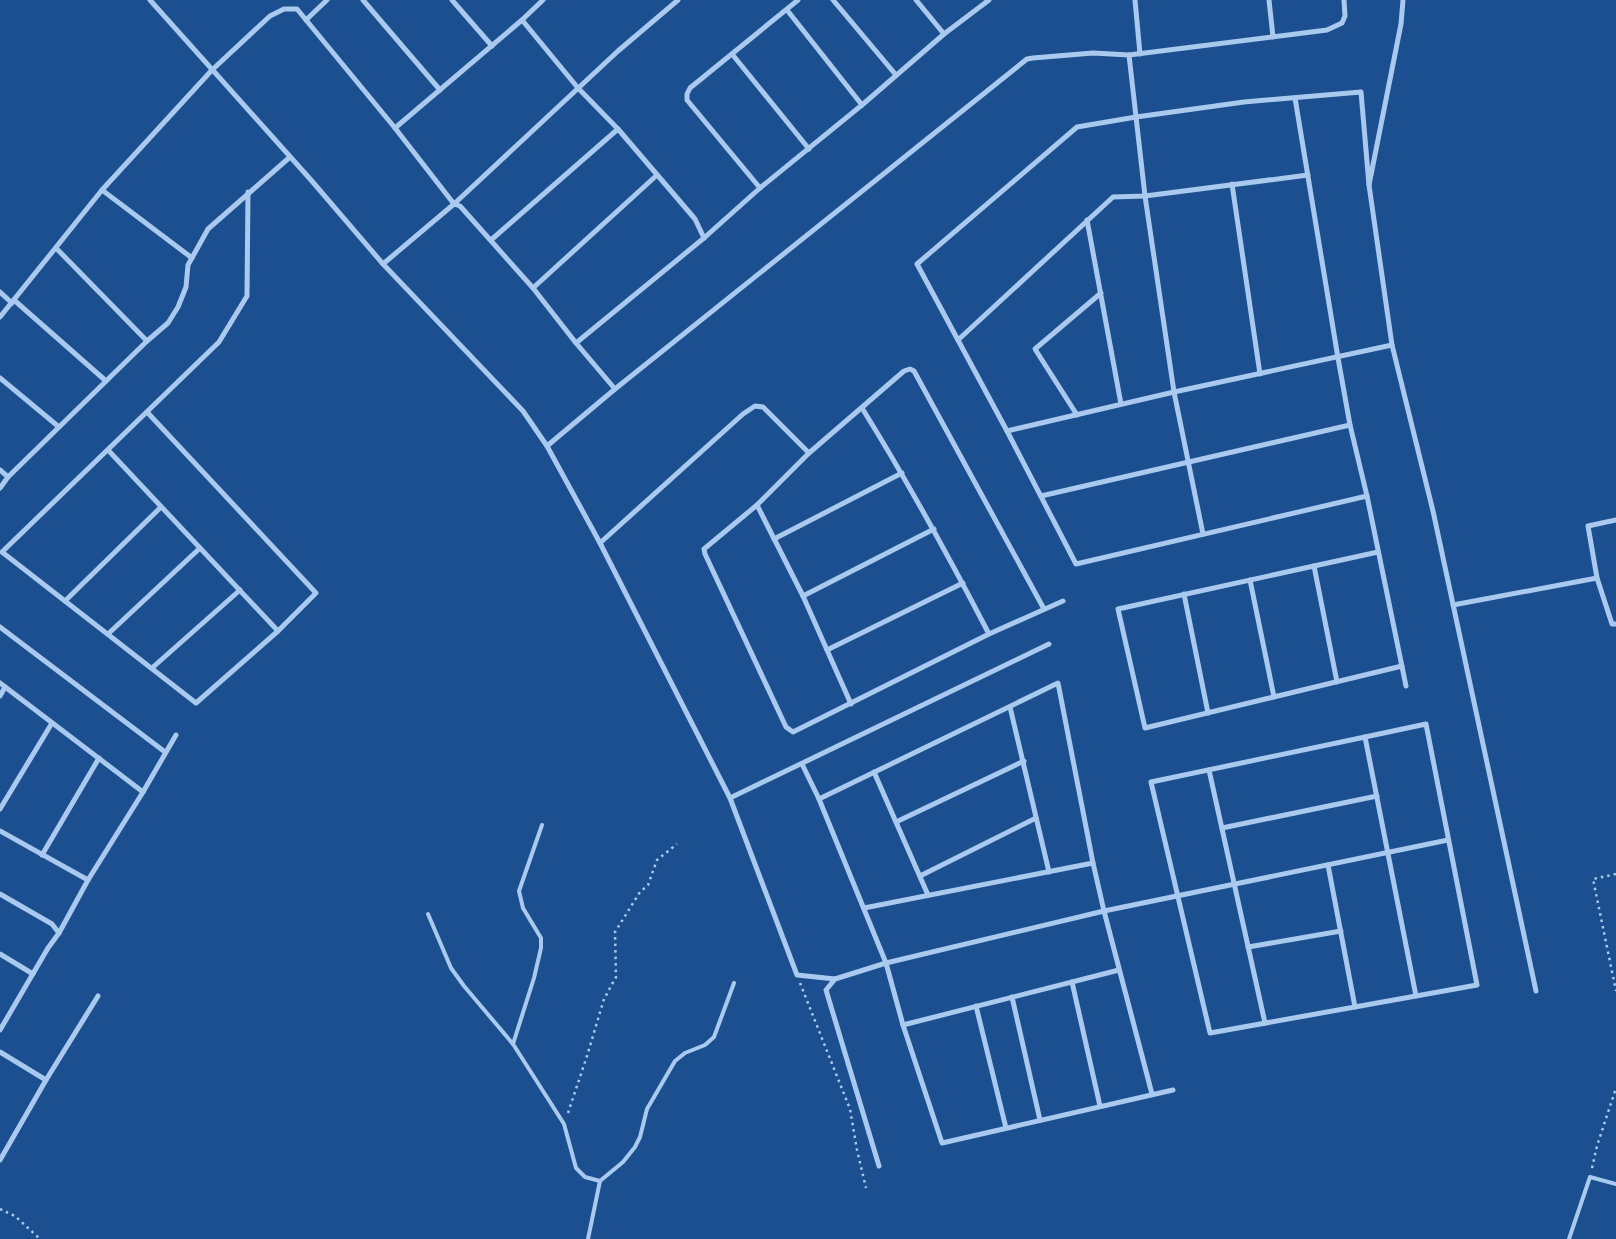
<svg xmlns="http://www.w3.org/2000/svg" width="1616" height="1239" font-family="Commissioner,sans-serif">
  <rect width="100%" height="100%" fill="#1b4f8f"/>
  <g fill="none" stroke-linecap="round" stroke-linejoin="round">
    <!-- path -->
    <g stroke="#a9c9ee" stroke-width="2.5" stroke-dasharray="2.5 4" stroke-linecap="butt">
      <polyline points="1616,874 1593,879 1616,991"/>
      <polyline points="800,983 850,1109 857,1150 866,1188"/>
      <polyline points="568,1113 587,1056 604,999 616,977 615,932 640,892 648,885 657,860 677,844"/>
      <polyline points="1592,1168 1597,1146 1616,1088"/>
      <polyline points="0,1209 15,1216 40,1239"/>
    </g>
    <!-- lane -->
    <g stroke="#a9c9ee" stroke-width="4">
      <polyline points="428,914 451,968 464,986 513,1044 564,1124 576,1168 585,1177 600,1181"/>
      <polyline points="513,1044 534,978 541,948 541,938 523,908 519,891 542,825"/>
      <polyline points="588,1239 600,1181 623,1162 635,1147 640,1137 647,1109 675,1061 685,1053 705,1045 714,1037 734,983"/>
      <polyline points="1569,1239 1590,1177 1616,1184"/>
    </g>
    <!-- street -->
    <g stroke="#a9c9ee" stroke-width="5">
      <polyline points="150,0 311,180 383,264 523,411 547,446 600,543 730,798 797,975 835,979"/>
      <polyline points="363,0 440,90"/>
      <polyline points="452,0 492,46"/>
      <polyline points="833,0 896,75"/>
      <polyline points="916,0 944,34"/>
      <polyline points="1135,0 1140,54"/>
      <polyline points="1269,0 1273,37"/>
      <polyline points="787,10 862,105"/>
      <polyline points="306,20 327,0"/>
      <polyline points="522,20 578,88 618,129 695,219 704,238"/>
      <polyline points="732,54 809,149"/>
      <polyline points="1129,55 1145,196 1174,392 1203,534"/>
      <polyline points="1295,98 1338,358 1350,425 1367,496 1406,686"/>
      <polyline points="395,128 522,20 543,0"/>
      <polyline points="1232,184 1260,374"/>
      <polyline points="760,188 687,100 687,94 690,88 798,0"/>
      <polyline points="102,190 192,258"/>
      <polyline points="1087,220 1121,404"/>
      <polyline points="491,240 618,129"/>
      <polyline points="56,248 147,341"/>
      <polyline points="383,264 454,204 618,51 678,0"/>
      <polyline points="533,288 657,175"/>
      <polyline points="0,292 12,303"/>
      <polyline points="14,300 106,381"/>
      <polyline points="0,317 102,190 212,70 270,16 284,9 297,9 395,128 454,204 460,206 533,288 576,343 615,389 547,446"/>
      <polyline points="958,340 1113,197 1145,196 1308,175"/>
      <polyline points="576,343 704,238 760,188 862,105 944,34 989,0"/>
      <polyline points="1392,345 1433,511 1536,991"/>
      <polyline points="0,378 59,427"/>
      <polyline points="615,389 1027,59 1033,58 1093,53 1129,55 1327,30 1342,23 1345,16 1344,0"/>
      <path d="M862,408c46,74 87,149 127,226"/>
      <polyline points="147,412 316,593 278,631 196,703 2,552 219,342 247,296 248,192"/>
      <polyline points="1077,415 1035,349 1101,293"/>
      <polyline points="1007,431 1174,392 1392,345 1369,185 1401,24 1403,0"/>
      <polyline points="108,450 278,631"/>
      <polyline points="0,470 8,477"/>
      <polyline points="0,488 8,477 147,341 168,323 178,307 186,287 188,265 208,229 290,157"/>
      <polyline points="1041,496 1350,425"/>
      <polyline points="1367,496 1076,564 1007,431 917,264 1077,127 1136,117 1244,102 1361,92 1369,185"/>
      <polyline points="757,505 803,596 851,704"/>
      <polyline points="1616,520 1588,526 1597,578 1612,624 1616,624"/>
      <polyline points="774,539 902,473"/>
      <polyline points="600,543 743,414 755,406 763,407 809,453"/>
      <polyline points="1378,552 1118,609 1145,728 1402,666"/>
      <polyline points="1314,566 1337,682"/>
      <polyline points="1250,580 1274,697"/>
      <polyline points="1184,594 1208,713"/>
      <polyline points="803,596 934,529"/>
      <polyline points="65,601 161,507"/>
      <polyline points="1453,605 1597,578"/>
      <polyline points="1044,609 914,371 910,369 904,371 809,453 757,505 704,549 705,554 786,727 793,732 989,634 1063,601"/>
      <polyline points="0,627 165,752"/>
      <polyline points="108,634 200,548"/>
      <polyline points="827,650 963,583"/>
      <polyline points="152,668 240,590"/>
      <polyline points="0,683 143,792"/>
      <polyline points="0,696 5,687"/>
      <polyline points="1010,707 1049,872"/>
      <polygon points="1365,737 1416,996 1210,1033 1151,782"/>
      <polyline points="1365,737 1426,724 1477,985 1416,996"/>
      <polyline points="802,764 819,799 886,963 1104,911 1152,1094"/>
      <polyline points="1209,770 1265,1023"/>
      <polyline points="874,772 928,895"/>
      <polyline points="730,798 1049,644"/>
      <polyline points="819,799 1058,683 1093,863"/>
      <polyline points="0,809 52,723"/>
      <polyline points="896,822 1024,761"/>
      <polyline points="1222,828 1377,796"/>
      <polyline points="0,831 88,880 59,933"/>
      <polyline points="42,855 99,758"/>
      <polyline points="1328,865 1355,1007"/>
      <polyline points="920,876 1036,818"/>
      <polyline points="88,880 143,792 176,735"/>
      <polyline points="0,894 52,924 59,933 48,948 0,1030"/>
      <polyline points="864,908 1093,863 1104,911 1448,840"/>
      <polyline points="1248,947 1341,931"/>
      <polyline points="0,954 33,974"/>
      <polyline points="1072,982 1100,1106"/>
      <polyline points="1012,997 1040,1120"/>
      <polyline points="976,1006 1006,1128"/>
      <polyline points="903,1025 1119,970"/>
      <polyline points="0,1052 46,1080 0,1160"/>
      <polyline points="46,1080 98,996"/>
      <polyline points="879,1166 826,990 835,979 886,963 903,1025 942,1143 1173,1090"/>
    </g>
  </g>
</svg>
